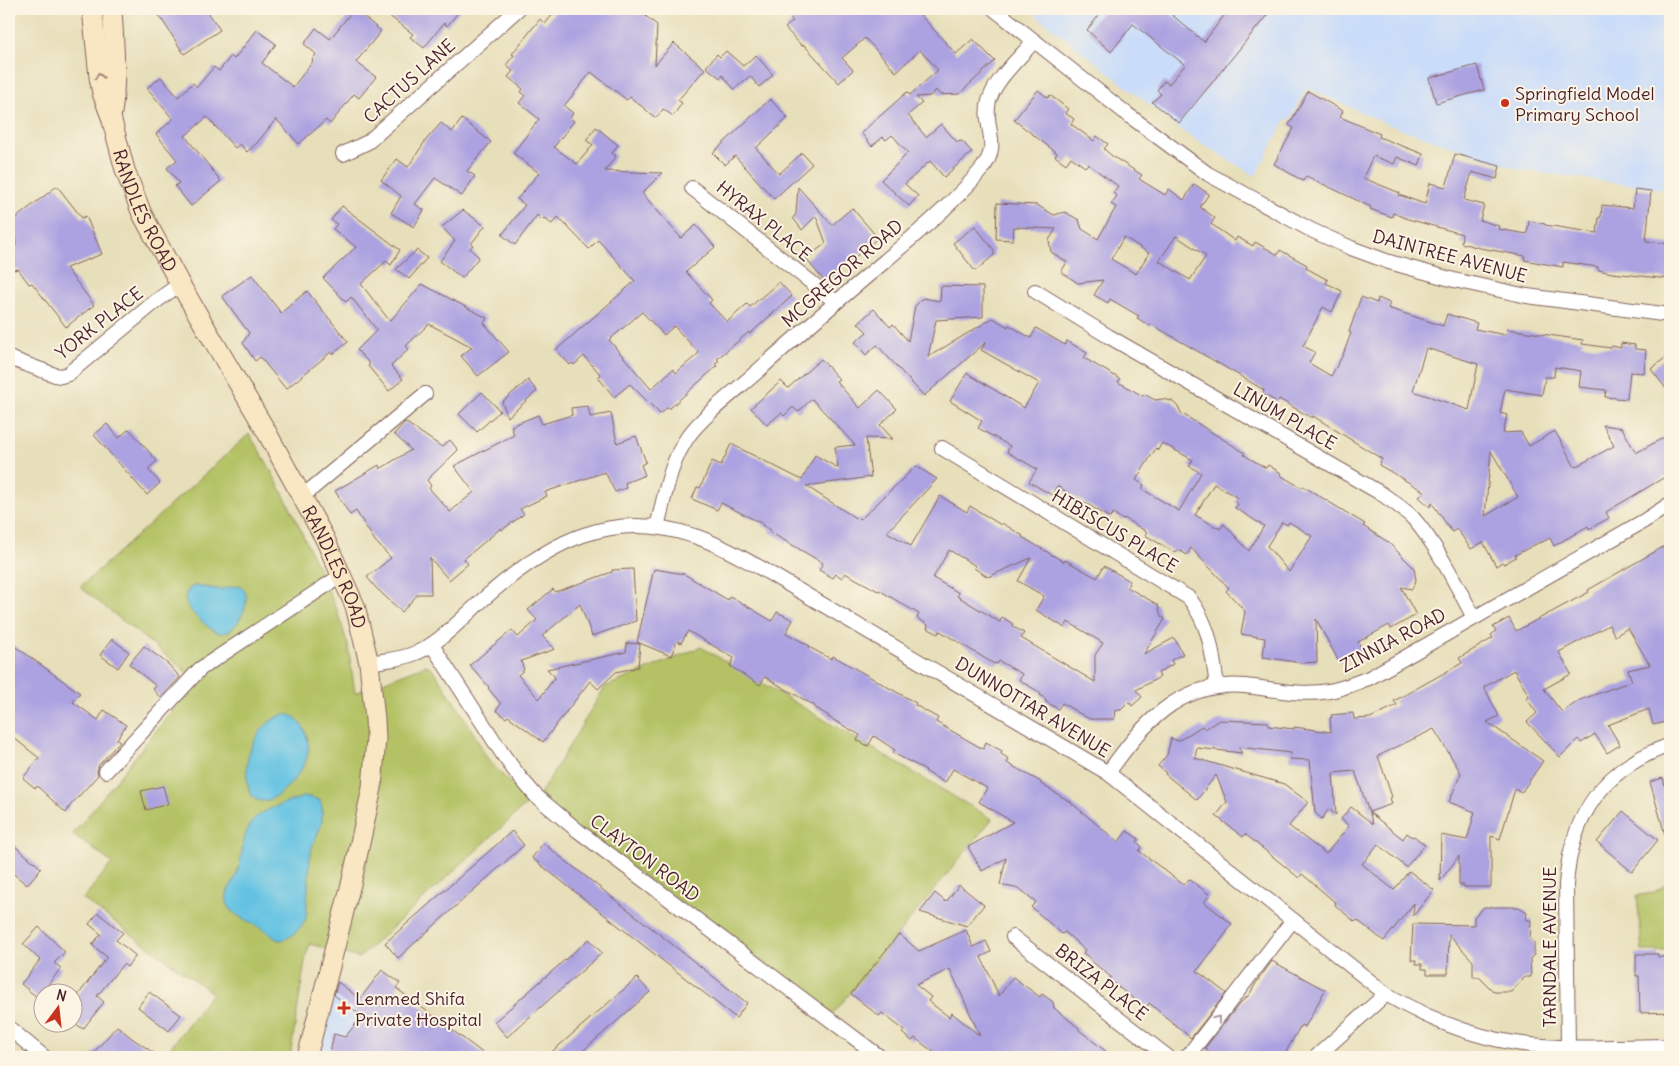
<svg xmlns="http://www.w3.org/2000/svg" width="1679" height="1066" font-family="Delius,sans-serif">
  <rect width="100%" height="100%" fill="#fcf5e5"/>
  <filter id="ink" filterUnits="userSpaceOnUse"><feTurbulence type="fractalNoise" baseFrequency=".02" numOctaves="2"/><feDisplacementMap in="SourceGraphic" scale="10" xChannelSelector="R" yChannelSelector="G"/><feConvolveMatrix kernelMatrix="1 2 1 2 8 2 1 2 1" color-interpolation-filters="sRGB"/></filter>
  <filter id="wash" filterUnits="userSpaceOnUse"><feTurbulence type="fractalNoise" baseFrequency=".0096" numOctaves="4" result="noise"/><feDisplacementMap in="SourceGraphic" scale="20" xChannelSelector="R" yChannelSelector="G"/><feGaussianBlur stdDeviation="1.12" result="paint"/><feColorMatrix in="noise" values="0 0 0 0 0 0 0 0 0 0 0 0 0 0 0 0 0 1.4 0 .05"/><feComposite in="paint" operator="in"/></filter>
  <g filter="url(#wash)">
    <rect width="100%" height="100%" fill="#e7dfba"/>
    <!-- built -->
    <g fill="#c9dcf9">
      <polygon points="1028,9 1670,9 1670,190 1520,170 1390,125 1307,88 1290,119 1287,118 1255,176 1185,133"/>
      <polygon points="324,976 347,990 438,1057 307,1057"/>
    </g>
    <!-- green -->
    <g fill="#b4c265" stroke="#7f7048">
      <polygon points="249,434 267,463 293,513 337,610 348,645 355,693 426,665 432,668 468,723 487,758 528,803 359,958 310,944 306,955 290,1057 163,1057 212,993 83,899 112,863 73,834 197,680 80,587"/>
      <polygon points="701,647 992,819 833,1014 537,799 605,687"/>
      <path d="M1670,879v72h-28l-5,-56c15,0 24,-5 33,-16z"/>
    </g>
    <!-- water -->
    <g fill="#64c2e2" stroke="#577086">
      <path d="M193,586c10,0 22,4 30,3 6,-1 13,-5 19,-1 12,9 -3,37 -13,43 -12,7 -21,-5 -30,-12 -10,-9 -22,-22 -6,-33z"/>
      <path d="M285,714c9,1 14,6 18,13 5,9 7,20 4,30 -4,15 -27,43 -44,44 -20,1 -18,-38 -13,-50 6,-17 17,-32 35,-37z"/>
      <path d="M303,797h6l11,3 2,7v14l-2,7 -8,19 -2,11 -4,60c-5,11 -16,22 -28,22 -5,-3 -10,-8 -15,-11 -11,-7 -29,-12 -35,-24 -4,-9 1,-17 6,-25 10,-17 6,-48 20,-61 10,-10 35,-17 49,-22z"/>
    </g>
    <g id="blocks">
      <!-- building -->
      <g fill="#aca2e1" fill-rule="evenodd">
        <polygon points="155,9 206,9 220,30 184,54"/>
        <polygon points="354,9 381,31 356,62 376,77 359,98 354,94 330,124 326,120 299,144 276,119 257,143 247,152 240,144 235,148 207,117 185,136 221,181 191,206 175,186 179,183 167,168 177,160 156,134 173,119 147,88 161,77 178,97 193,83 197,87 214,67 219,71 231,56 234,59 257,30 276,44 262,63 293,87 313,61 312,60 316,54 304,44 316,28 330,39"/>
        <polygon points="380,9 461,9 447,26 444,23 424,48 410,37 413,34"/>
        <path d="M557,9h80l20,16 -2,40 19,-22 31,26 -27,31 4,3 -9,13 -10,-7 -7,9 -26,-21 -3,3 -36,-28 -27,34 9,7 -3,5 4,3 -20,26 23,17 16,-19 -7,-5 10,-13 22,18 -6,8 4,3 -11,15 57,2 -20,20 39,45 15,-13 19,22 -29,25 26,28 -3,3 18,19 20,-18 3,3 29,-25 13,14 -42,38 -1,-2 -32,27 2,2 -4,3 2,2 -47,42h-3l-7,6 -30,-30 -16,13 -16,-20 3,-2 -17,-19 -10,9 -2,-2 -2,2 -14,-15 79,-69 -37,-41 -9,9 -31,-32 -6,7 -8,-6 -2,2 -5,-5 -22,30 -13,-10 23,-30 -8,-6 22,-26 -26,-20 26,-34 -20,-16 6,-8 -4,-3 2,-3 -15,-12 5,-6 -7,-6 8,-10 -2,-1 28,-35 5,5zM642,312l22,23 10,-9 25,27 -23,20 -3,-4 -22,20 -42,-49z"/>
        <polygon points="782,9 915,9 956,54 973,39 995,61 959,94 940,95 936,90 930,96 916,97 922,103 908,115 926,137 941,124 957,142 962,141 972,152 944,177 930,161 905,184 918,196 909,206 881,180 908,153 892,135 886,140 883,137 872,146 861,133 907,92 910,95 938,70 920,50 896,72 865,38 842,58 853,70 839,83 804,45 802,46 785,28 793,21"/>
        <polygon points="1104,9 1165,9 1204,42 1229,9 1272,9 1179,123 1152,102 1161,94 1157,90 1164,81 1169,84 1185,65 1133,24 1111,52 1087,30"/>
        <polygon points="726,51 743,66 756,55 773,75 759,87 750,76 734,89 722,75 720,78 706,67 717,54 720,57"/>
        <polygon points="1477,65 1484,90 1436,103 1429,78"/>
        <path d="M1038,90l10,8 2,-3 18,14 -3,4 9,6 -3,5 23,17 3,-5 11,8 -4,5 8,7 30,19 -3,4 26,16 4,-6 15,11 10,-16 15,10 -9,13 15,11 -4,6 24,17 2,-4 16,9 2,-4 23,13 2,-5 27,15 -1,3 22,12 -2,3 16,8 -10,21 -9,-5 -20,39 12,6 -6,11 22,13 12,-21 8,-22 -2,-1 12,-35 16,6 1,-5 12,5 -2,5 55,18 4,-12 30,9 -2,6 31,6 1,-6 76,11 -1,4 29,4 1,-2 9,2v-5l14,2v4l11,1 -2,23 -14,-1 -3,27 -22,-2 1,-7 -27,-3 2,-16 -26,-4 -1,10h-9l-3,18 -37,-6 -5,24 7,2 -4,18 18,-1 8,14 26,-15 20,36 39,-21 -11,-21 19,3 14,25 34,-19v40l-64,38 3,6 -20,11 -1,-3 -34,20 -4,-8 -10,5v-1l-25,13 1,2 -12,7 -2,-2 -6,4 -13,-24 -12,7 -14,-20 -5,3 -20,-29 -2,4 -11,-10 6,-5 -46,-27 3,-6 -69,-43 -1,2 -33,-19 -2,3 -14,-8 1,-4 -113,-66 -1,2 -13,-8 2,-2 -29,-17 -2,4 -14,-8 9,-15 -25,3 -17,-11 6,-10 -16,-10 -2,-12 7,-11 -42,-2 -1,13 -17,-1 1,-36 40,2 17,10 11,-3 14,8 3,9 16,10 18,-32 -5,-3 6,-8 -4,-3 5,-7 -30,-22 -3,3 -14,-10 -5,7 -11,-8 2,-3 -43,-33zM1176,236l30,20 -16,24 -31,-19zM1124,237l25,16 -13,21 -25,-15zM1426,348l52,16 -9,46 -56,-19zM1491,451l27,46 -33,19z"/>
        <polygon points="1308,91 1343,111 1340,117 1380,134 1379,137 1423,154 1419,166 1397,157 1394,164 1373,156 1363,178 1400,193 1399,195 1425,204 1430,183 1446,187 1455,154 1500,166 1497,179 1472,172 1464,200 1484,205 1480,220 1499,226 1498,229 1527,234 1529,221 1545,224 1545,225 1597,233 1599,217 1601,217 1602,205 1633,208 1635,189 1651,191 1646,241 1670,244 1670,279 1612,273 1598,270 1598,267 1563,262 1563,267 1524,260 1525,256 1480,248 1461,243 1462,234 1408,219 1393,213 1392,217 1370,209 1371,207 1306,176 1303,181 1274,164 1294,128 1289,125"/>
        <polygon points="770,99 788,118 756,148 779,174 802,153 812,164 774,199 735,156 725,165 713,153"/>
        <polygon points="462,119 491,142 467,171 475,176 462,196 435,178 415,204 424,210 414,227 391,213 401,196 381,180 397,159 408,167 426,140 441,123 452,132"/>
        <polygon points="57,186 82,218 86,216 102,254 66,268 94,305 66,327 32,283 29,284 18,269 9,271 9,247 16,245 12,221"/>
        <polygon points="798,187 832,225 852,208 878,238 825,282 806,259 826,243 816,216 802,230 793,218 796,214"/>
        <polygon points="342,206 400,250 391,265 386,261 361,284 389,320 390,319 391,320 422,284 487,318 484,323 509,352 478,376 461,356 472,347 429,324 406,346 409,349 391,366 403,379 389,391 368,366 370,364 357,350 377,330 351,297 346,302 323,278 356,247 333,229 337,224 331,220"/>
        <polygon points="463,210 485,226 471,244 473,245 470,249 479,257 462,278 440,261 455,241 442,227"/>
        <polygon points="975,226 994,250 994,255 975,271 953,243"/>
        <polygon points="417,250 427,258 409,279 396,269"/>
        <polygon points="252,275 281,313 307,291 348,342 333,354 331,352 286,389 260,357 255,361 243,343 249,333 222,296"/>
        <path d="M941,286l42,1v30l-47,3 -8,37 65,-39 15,9 1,-2 22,13 5,-10 29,17 2,-4 20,12 -3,5 36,21 -2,3 25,14 1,-2 11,6 7,-1 10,2 7,7 2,5 64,40 -1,2 22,13 2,-3 13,8 -1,2 22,13 1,-2 62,38 -2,2 25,16 26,26 2,12 -4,9 -11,-2 15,28 -25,14 -2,-4 -31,17 4,7 -23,13 -23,-43 1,43 -15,1 -39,-6 2,-19 -24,-4 4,-23 -19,-20 3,-3 -38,-40 -4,7 -8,-5 -5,2 -29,-17 2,-3 -23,-14 -1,2 -10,-7 -3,5 -53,-32 -5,9 -23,-13 8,-13 -30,-17 3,-6 -32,-18 4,-7 -32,-20 17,-28 57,35 15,-25 -58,-33 5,-8 -62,54 -47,-51 -11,10 -11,-13 12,-10 -9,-9 16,-14 16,18 3,-3 15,17 7,-35 8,-8 17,3zM1162,443l31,17 -4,6 12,7 -22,38 -37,-22 2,-4 -8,-5 20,-32 2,2zM1214,484l24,14 -3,4 3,2 -3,4 29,18 -15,25 -25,-27 -4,5 -25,-14zM1282,522l5,3 2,-3 23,14 -23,36 -22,-26z"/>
        <polygon points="1670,354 1670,394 1651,369"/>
        <path d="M821,359l18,20 -3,2 24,27 19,-18 18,19 -17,16 13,14 -27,-1 5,39 -65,9 51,33 1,-1 3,1 55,-53 21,13 -50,53 24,14 29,-50 27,16 3,-6 31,19 1,-2 21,13 -1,1 42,25 1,-2 32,18 7,-12 26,15 -3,6 31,18 3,11 4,3 -21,35 30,-16 9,16 -12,6 2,4 -15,9 2,4 -24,13 6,7 -10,9 -3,-4 -8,8h-6l-1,9h-25l-27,-16 -4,6 -13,-8 1,-2 -6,-4 1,-2 -22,-13 3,-6 -23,-13 -2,3 -2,-1 -1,1 -54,-33 -2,3 -11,-6 1,-3 -11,-7 2,-4 -40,-24 -1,1 -33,-18 -3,5 -6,-4 -3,4 -14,-8 4,-7 -53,-31 1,-2 -9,-5 1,-1 -42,-21 -4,7 -25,-11 5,-12 3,1 12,-27 9,4 10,-21 71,36 13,-25 23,13 -3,-21 20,-2 -43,-46 -14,13 -5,-5 -9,9 -3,-3 -14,12 -16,-17 30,-27 7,7zM949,550l27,16 -2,2 14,9 43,-19 -13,23 26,15 -8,14 29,18 3,-6 35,21 -8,12v27l-74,-44 3,-5 -12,-7 1,-2 -11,-7 -2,5 -43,-26 2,-3 -26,-15z"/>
        <polygon points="528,380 537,391 508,417 502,402"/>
        <polygon points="482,392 500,411 477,432 459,414"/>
        <polygon points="588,406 590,417 611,413 617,443 636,436 646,462 641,465 645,475 625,483 626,488 615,492 605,472 545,492 547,496 520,509 524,514 502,530 501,528 464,559 468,564 449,580 430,558 431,594 418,594 402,612 376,588 367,577 391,558 375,541 356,511 350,515 335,491 379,465 380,469 411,450 394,434 404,423 405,422 442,447 450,440 458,450 427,480 431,486 429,488 450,512 474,492 454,466 514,435 511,426 538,415 542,424 572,415 571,408"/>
        <polygon points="107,424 119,438 129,429 157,461 148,469 160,483 147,495 94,435"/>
        <path d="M1670,543v178l-17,4 -4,-16 -41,16 12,20 -13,8 -12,-19 -14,9 -3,-4 -18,18 -33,-35 10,-9 -11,-15 3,-2 -15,-26 -30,17 15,29 -12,6 56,39 -22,32 -6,-4 -15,50 -9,-3v51h-27v-2h-5v-29l-19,25 1,-46 26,5 8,-28 -26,-10 12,-29 -27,-44 -56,27 14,41 -2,1 2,6 -23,8 -14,-41 -22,2 3,42 -7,-6 -7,10 -7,-6 -5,-53 -20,-1 1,-6 -53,-6 4,6 -45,-5 -2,10 89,26 24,18 -19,24 37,28 23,-28 -8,-7 10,-12 22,17 -4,-12 34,27 4,-6 5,4 2,-1 11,9 -19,22 -28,-23 -16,20 32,26 15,-19 25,19 -21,26 1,-13 -30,38 -27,-21 -2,2 -20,-17 1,-2 -34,-29 -3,4 -54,-44 -2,3 -27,-21 11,-14 -11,-27 -19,25 -32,-26 1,-1 -8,-7 9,-11 4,-17 7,3 24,-15 3,3 14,-9 49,2v4l26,3v-2l37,5 -1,-14 2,-1 -1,-2 22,-2 1,6 16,-1 27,-13 -3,-4 68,-38 -3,-5 34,-20 -2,-3 5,-4 -3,-4 16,-9 7,13 73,-39 -1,-2zM1609,625l6,11 13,-8 22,37 -22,5 4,11 -52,19 -18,12 -18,-23 27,-15 -12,-22z"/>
        <polygon points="633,569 636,621 592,636 580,604 542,636 555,649 521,661 524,670 518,675 539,699 555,677 547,669 626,652 627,643 640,644 638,667 616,672 598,689 590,681 543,742 508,716 506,718 496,710 501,704 488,688 489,687 470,665 512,630 518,637 537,620 528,610 553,589 555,592 612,572 612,570"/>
        <polygon points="654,569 684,574 728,600 730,596 772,621 777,612 793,620 786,633 810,646 809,647 831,659 833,656 916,703 915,705 938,718 936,722 983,749 986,742 1002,751 1001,754 1009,759 1007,763 1041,782 1041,784 1069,801 1118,842 1127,831 1139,839 1137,842 1142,847 1139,851 1184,885 1189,879 1210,895 1204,902 1232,924 1226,931 1227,932 1197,971 1226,993 1191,1038 1149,1003 1146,1008 1109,980 1111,977 1090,960 1091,959 1083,953 1085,950 1065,932 1062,934 1031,907 1036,902 1020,889 1000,885 1006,858 982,871 968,847 1013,822 979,802 987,788 953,769 945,783 925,771 926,770 893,753 895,750 874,736 868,746 857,740 860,735 828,717 829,716 814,707 815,706 765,677 760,685 730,666 734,658 688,631 681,643 677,641 671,656 637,642"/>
        <polygon points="112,639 129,652 118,668 100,655"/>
        <polygon points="9,642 80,693 73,702 98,720 104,710 126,725 117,739 120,741 99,765 97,770 98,775 70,806 66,813 37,786 35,788 23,778 39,758 9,734"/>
        <polygon points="144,646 168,664 180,677 161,698 153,689 156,686 129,664"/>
        <polygon points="1663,778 1670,804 1670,837 1666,838 1650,782"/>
        <polygon points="163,786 168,804 146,810 141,791"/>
        <polygon points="1623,811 1658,840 1632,872 1597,842"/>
        <polygon points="512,831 524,845 398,958 385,943"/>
        <polygon points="9,841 41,868 27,885 9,870"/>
        <polygon points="543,843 747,1003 736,1018 532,858"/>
        <polygon points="959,885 984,905 967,926 920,912 935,893 946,902"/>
        <polygon points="1484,907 1519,907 1527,912 1526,920 1531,920 1530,939 1534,942 1534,955 1530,958 1531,977 1525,977 1511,992 1494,992 1479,977 1473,977 1473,961 1449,935 1448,974 1427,974 1427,969 1422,969 1422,964 1416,964 1416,960 1411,960 1413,924 1474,925 1474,917"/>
        <polygon points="98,913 123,933 116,940 136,956 127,967 123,964 97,996 104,1002 83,1029 72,1021 72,1003 107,957 92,945 101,934 89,924"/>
        <polygon points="39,927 65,952 54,963 61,968 38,998 21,984 40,960 23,944"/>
        <path d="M966,930l7,17 13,-6 5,11 -10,5 18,39 14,-19 27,20 2,-3 11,8 1,6 25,20v2l34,27h-173l-25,-19 -3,3 -10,-8 2,-3 -22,-17 -3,3 -28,-22 48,-60 20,17zM950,969l15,33 15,34 -28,-23 -3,4 -21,-16 3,-4 -15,-12z"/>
        <polygon points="589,939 602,953 507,1037 494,1022"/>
        <polygon points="1636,954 1658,954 1658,957 1670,957 1670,1012 1640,1013 1639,976 1636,976"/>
        <polygon points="1272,961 1325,990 1305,1027 1301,1025 1283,1057 1217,1057 1205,1048 1239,1004 1249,995 1256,983"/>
        <polygon points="382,970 400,983 396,988 488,1057 329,1057 334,1034 345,1037 362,1016 334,995 338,982 360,999"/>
        <polygon points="637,978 650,992 576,1057 546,1057"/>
        <polygon points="149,992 181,1015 169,1031 138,1007"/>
        <polygon points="117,1026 133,1039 160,1057 90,1057"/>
      </g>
    </g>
  </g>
  <g filter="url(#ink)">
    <use href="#blocks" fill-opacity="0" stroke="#81625d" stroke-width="1"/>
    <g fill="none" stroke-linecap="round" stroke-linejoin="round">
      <defs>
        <g id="street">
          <polyline points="994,9 1127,114 1208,174 1311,230 1351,248 1389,262 1454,280 1527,296 1670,315"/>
          <polyline points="343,154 368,142 518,9"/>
          <polyline points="692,188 836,302"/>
          <path d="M1035,291l73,45 274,158c11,8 22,15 31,24 25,29 43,66 61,100"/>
          <polyline points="9,358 55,375 61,376 68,374 155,302 180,284"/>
          <path d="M942,448l247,150c22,29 23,54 28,88"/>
          <polyline points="303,496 425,394"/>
          <path d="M657,527c8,-31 12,-62 30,-89 15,-22 51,-49 72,-68 41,-37 83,-73 126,-109 33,-29 68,-57 96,-91 22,-26 1,-43 8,-69 7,-23 30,-42 45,-60"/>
          <polyline points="432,645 504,756 518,775 536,796 577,830 880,1057"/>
          <path d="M369,663c14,-3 30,-3 44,-9 25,-8 54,-41 74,-58 62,-54 124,-88 207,-60 23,7 44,20 65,31l349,206 278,221c35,21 72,37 113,46 55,12 115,6 171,6"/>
          <polyline points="106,771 200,669 342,575"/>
          <path d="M1108,773c35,-49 70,-92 137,-87 28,3 56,10 84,5 13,-2 26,-8 40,-13l275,-157 26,-17"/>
          <polyline points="1013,937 1168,1057"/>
          <polyline points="9,1028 44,1057"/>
          <path d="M1568,1047l-2,-162c5,-70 37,-117 104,-140"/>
          <polyline points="1187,1057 1293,920"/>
          <polyline points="1316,1057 1386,994"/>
        </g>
        <g id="secondary">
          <path id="s1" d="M92,9l7,68 3,16 9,24 14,53 17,44 38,70 85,145 60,110 30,67 14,57 6,56 1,19 -4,50 -20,92 -45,177"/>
          <path d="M112,113c5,-35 2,-69 0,-104"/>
        </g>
      </defs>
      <!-- street casing -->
      <use href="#street" stroke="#81625d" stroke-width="16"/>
      <!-- secondary casing -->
      <use href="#secondary" stroke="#81625d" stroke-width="21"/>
      <!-- street -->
      <use href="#street" stroke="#fff" stroke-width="14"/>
      <!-- secondary -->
      <use href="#secondary" stroke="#f9e7c3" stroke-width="19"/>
    </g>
    <!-- one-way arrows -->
    <defs><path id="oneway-chevron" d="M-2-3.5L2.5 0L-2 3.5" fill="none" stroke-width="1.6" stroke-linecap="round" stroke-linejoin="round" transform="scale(1.25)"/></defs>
    <use stroke="#a28377" href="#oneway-chevron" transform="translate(99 76) rotate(-99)"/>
    <use stroke="#ae9aa0" href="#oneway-chevron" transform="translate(1217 1019) rotate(-52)"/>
  </g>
  <!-- markers -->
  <g fill="#c8321e" stroke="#fcf5e5" stroke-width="2">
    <circle cx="1505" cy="103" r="5"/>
    <path d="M341.5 1000.5h5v5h5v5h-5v5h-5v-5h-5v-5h5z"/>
  </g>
  <g text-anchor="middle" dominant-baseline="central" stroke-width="4" stroke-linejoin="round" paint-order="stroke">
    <!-- street labels -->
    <g font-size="18" fill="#4a1f2b" stroke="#fcf5e5">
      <text transform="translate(409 81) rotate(-42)">CACTUS LANE</text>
      <text stroke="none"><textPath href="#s1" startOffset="210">RANDLES ROAD</textPath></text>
      <text transform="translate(764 221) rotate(39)">HYRAX PLACE</text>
      <text transform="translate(1450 256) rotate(15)">DAINTREE AVENUE</text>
      <text transform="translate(842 273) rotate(-41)">MCGREGOR ROAD</text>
      <text transform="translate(99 323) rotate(-38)">YORK PLACE</text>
      <text transform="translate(1285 416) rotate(30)">LINUM PLACE</text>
      <text transform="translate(1115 531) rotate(31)">HIBISCUS PLACE</text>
      <text stroke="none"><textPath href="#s1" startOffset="615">RANDLES ROAD</textPath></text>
      <text transform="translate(1393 640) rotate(-28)">ZINNIA ROAD</text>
      <text transform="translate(1033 707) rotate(31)">DUNNOTTAR AVENUE</text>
      <text transform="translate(645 858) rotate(37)">CLAYTON ROAD</text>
      <text transform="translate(1549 947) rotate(-90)">TARNDALE AVENUE</text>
      <text transform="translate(1102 982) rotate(38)">BRIZA PLACE</text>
    </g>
    <!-- poi labels -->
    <g font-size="18" fill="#4a1f2b" stroke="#fcf5e5" text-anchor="start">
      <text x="1515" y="93">Springfield Model<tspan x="1515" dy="21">Primary School</tspan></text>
      <text x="355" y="998">Lenmed Shifa<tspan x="355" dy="21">Private Hospital</tspan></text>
    </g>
  </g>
  <!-- margin -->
  <rect width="1679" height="1066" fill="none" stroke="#fcf5e5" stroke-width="30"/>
  <!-- north arrow -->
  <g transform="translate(58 1008) rotate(15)"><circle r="24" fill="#fcf5e5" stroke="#b59f9b"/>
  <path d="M0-4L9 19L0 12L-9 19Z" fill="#c8321e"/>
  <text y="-8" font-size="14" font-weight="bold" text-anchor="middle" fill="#4a1f2b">N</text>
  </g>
</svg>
